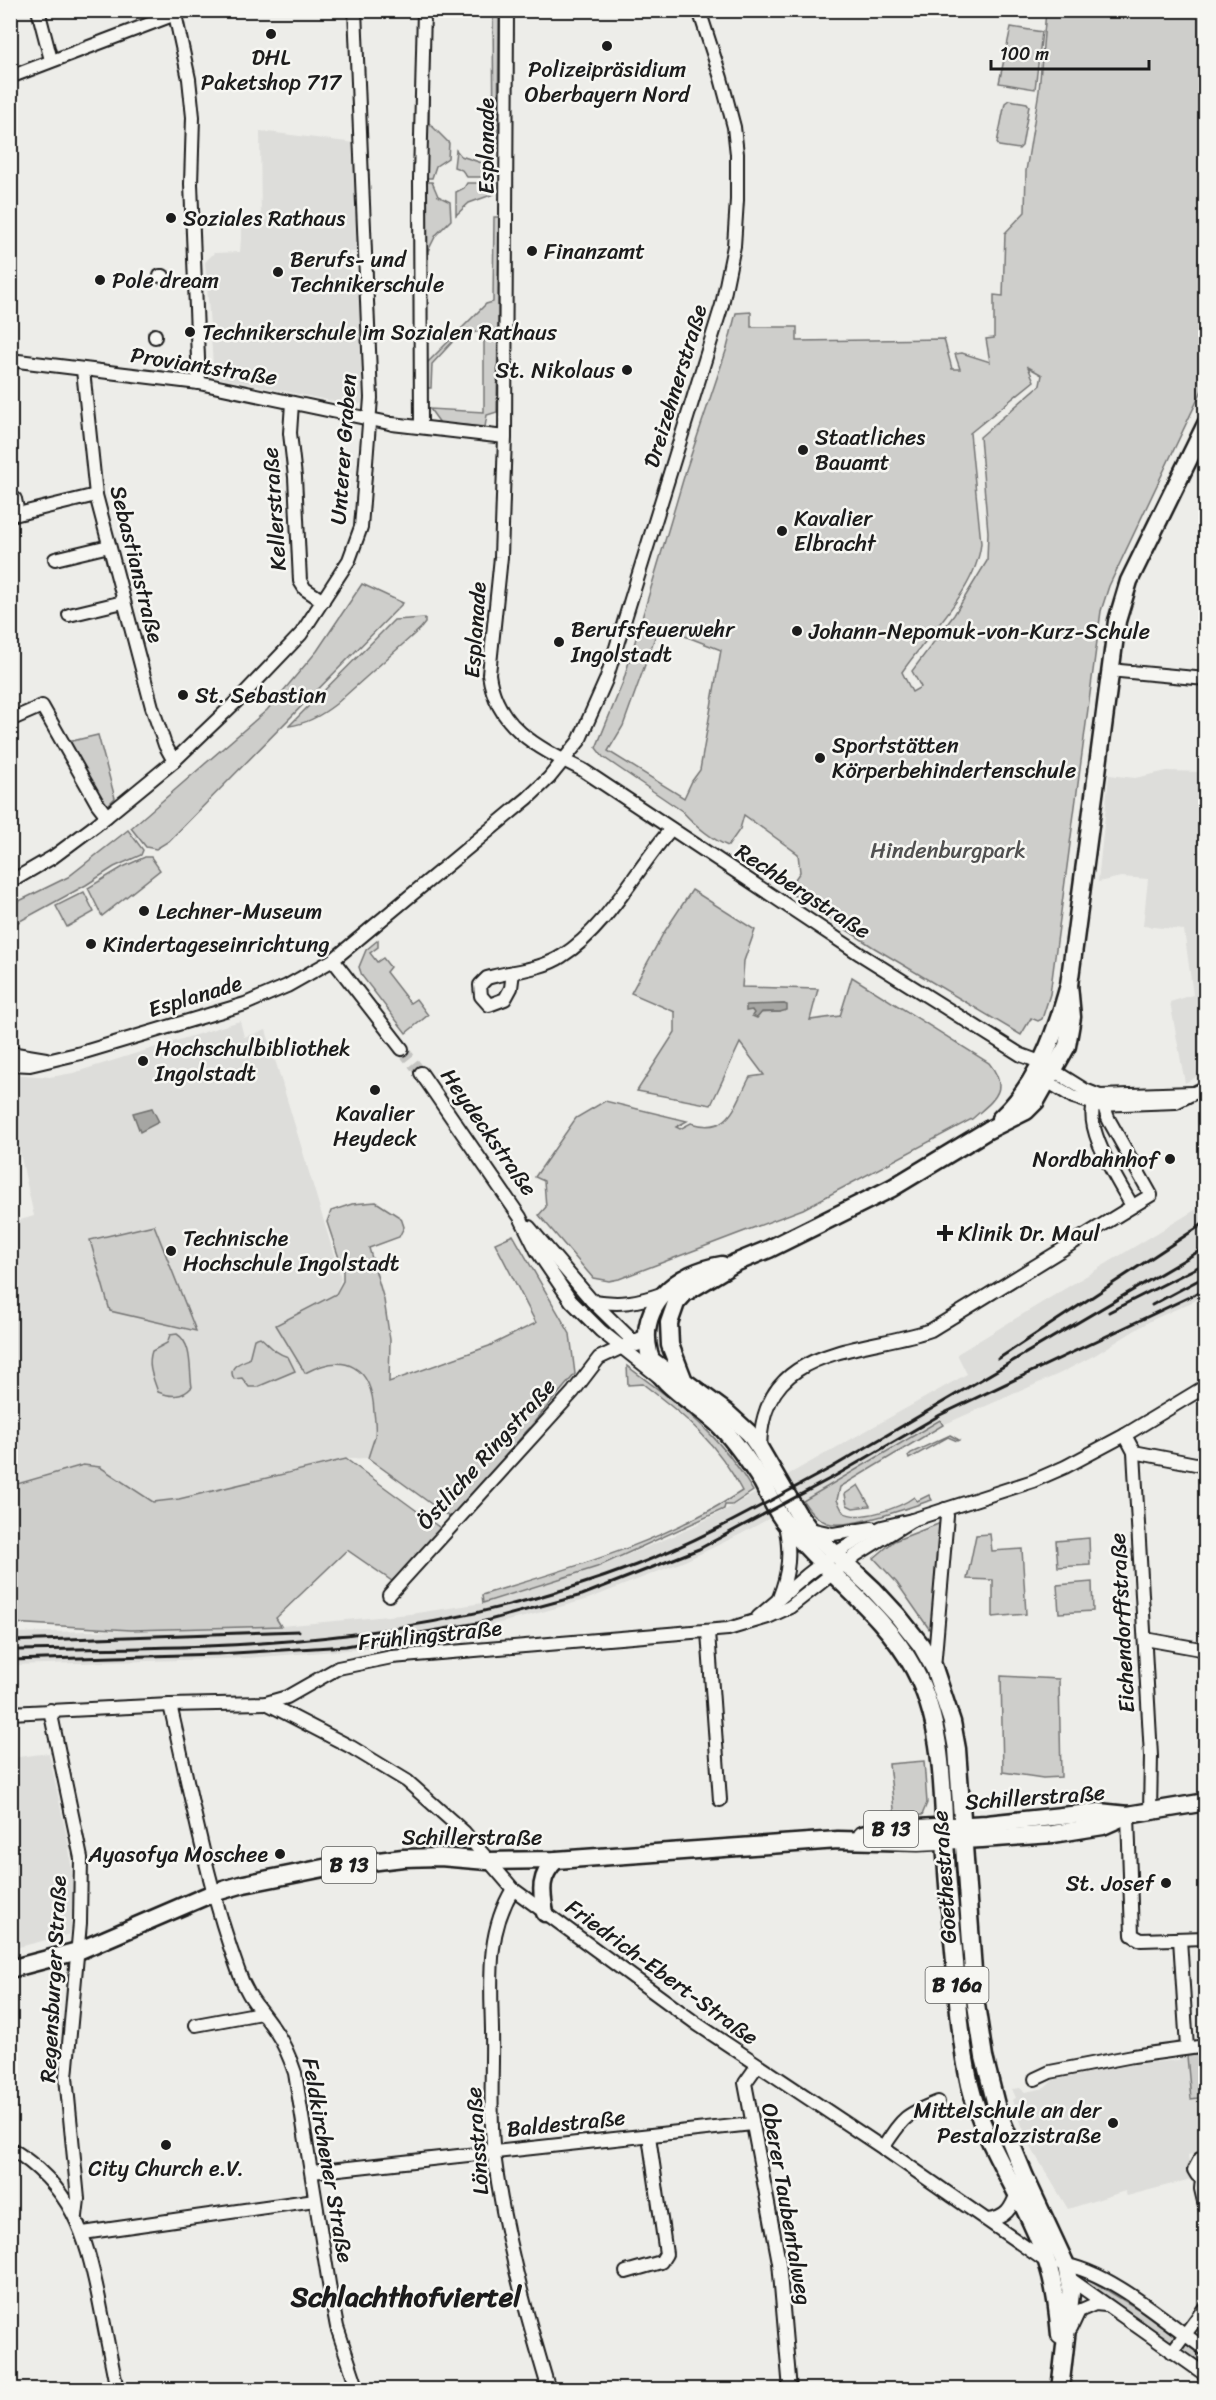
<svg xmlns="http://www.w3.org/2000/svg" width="1216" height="2400" font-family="Sriracha,sans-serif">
  <rect width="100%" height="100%" fill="#edede9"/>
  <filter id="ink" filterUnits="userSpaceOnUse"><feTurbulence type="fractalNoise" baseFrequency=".0167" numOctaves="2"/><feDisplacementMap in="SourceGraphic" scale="12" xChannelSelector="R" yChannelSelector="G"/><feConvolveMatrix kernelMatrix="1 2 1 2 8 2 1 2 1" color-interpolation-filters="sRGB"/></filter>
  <g filter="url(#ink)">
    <!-- built -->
    <g fill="#ddddda">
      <polygon points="260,131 355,143 358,252 350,252 351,281 359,281 363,402 357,406 214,377 205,262 214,253 240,252 242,225 261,225"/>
      <polygon points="1167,771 1205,772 1205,1072 1185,1083 1170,1002 1193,995 1184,930 1143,926 1148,879 1121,877 1098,882 1109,775 1135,778"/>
      <polygon points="240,1021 244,1037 266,1030 341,1278 336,1294 360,1370 369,1383 374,1403 375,1434 368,1458 346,1459 179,1499 153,1502 101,1467 83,1465 11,1486 10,1223 34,1216 11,1112 11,1074 50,1077 73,1073"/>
      <polygon points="1205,1204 1205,1296 1150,1321 1095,1355 1061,1373 943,1425 941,1420 838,1481 741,1534 685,1561 588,1599 524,1617 438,1638 359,1649 248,1658 11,1665 10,1633 281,1626 410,1614 483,1603 597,1567 678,1534 727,1509 967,1374 957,1354"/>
      <polygon points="49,1753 69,1847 74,1892 70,1934 11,1949 11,1758"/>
      <polygon points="1205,2053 1205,2152 1188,2155 1191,2179 1127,2196 1125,2191 1068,2209 1030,2146 1012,2100 1016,2098 1012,2089 1020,2088 1025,2092 1045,2088 1053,2080 1135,2064 1178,2060 1185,2055"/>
    </g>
    <!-- green -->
    <g fill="#cececb" stroke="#757574" stroke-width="1.5" fill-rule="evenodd">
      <polygon points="430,10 429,123 449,143 448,158 436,166 432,178 425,178"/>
      <polygon points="493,11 499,11 498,143 494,143"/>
      <path d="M1046,11h159v373l-96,202 -8,25 -51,383 -8,25 -4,2 -7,-3 -10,17 -148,-88 -80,-52 -5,-6 12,-17 -2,-18 -54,-39 -4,14 -12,17c-17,-7 -34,-22 -46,-35l-79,-54 -7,-9 27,-66 63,-212 41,-122 9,-35 15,-1v15h46v14l147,-2 8,30h8l-5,-15 7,-1 28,9 -4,-23 8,-1v-43l9,1 2,-63 20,-21 1,-41 13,-80zM1028,367l14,8 -2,10 -60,52 8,95 -1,29 -33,54 -42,56 9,16 -9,5 -10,-20c26,-38 75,-83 79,-129l-11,-110 64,-52zM659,626l62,24 -21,120 -8,11 -8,17 -76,-47 15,-25z"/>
      <polygon points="1011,27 1042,32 1035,89 999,83"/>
      <polygon points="1009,100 1027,103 1029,106 1022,146 1019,149 999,146 997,143 1005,103"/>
      <polygon points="456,150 461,156 491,166 494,169 495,177 467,177 462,170 454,167"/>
      <polygon points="425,182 432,182 438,196 450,202 451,220 436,235 428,251 426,339"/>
      <polygon points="467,183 495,183 494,194 469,203 456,215 456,192 464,188"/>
      <polygon points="494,217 499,217 497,412 487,415 485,427 440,423 430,409 484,412 484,330 457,337 432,364 431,388 425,388 427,363 486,304 493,302"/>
      <polygon points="362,584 403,603 169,841 156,849 146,847 131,828 267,710 317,651"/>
      <path d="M425,618v5l-4,5 -85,76c-14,11 -29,20 -47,22l105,-106z"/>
      <polygon points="98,735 115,798 105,808 68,742"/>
      <polygon points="128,830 143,850 141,855 114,867 86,885 11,926 11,905 68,877"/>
      <polygon points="145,857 151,857 160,870 102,916 88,888 123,867"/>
      <path d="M692,890l63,40 -11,31 -2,26 76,2 -8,31 30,-4 12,-39 137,86c22,28 4,37 -17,56l-169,90 -184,70 -10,2 -16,-3 -54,-63 7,-8 -2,-26 -9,-4 41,-59 29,-17 82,20 -11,6 4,2 11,-6c40,12 43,-17 59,-46l14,-2 -24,-32 -29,62 -74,-14 38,-59v-20l-44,-19 32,-59zM784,1004l-4,8 -25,1 -9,-7z"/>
      <polygon points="84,892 94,912 67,927 56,906"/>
      <polygon points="378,940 378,947 370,953 377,962 383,958 390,967 386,972 410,1003 416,999 428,1015 406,1033 362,976 359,967 366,950"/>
      <path d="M376,1202l25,16 3,9 -5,10 -30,11 15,52 6,40 -1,42 100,-36 47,-23 -41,-80 18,-8 57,99 5,40 -123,145 -84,-61c2,-7 5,-15 7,-22 1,-8 0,-17 -1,-24 -2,-46 -29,-60 -69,-39l-29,-48 60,-31 7,-13v-11l-16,-48 4,-11 21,-7z"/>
      <polygon points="154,1225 196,1331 110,1311 90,1240"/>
      <path d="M177,1334c16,10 12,37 15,53 -10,11 -21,10 -34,5 -5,-15 -11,-26 -6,-41l15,-8 3,-8z"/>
      <path d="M260,1337c10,8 14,16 28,20l7,14 -38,16h-8l-7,-9 -8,1c-7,-12 5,-16 15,-20l5,-20z"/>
      <path d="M627,1366c53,39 92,66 126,125l-21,14h-7l-1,4 -127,58 -114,36 -1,-8c89,-27 181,-52 260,-104 -24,-48 -57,-75 -99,-107l-15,1z"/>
      <path d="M940,1420l3,5 -103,62 -3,13 6,12c15,10 57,-4 71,-15l3,4 12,-6 3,5c-23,7 -83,30 -105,23 -10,-4 -19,-14 -24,-22z"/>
      <polygon points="950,1435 959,1440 957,1441 948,1437 909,1459 908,1456 911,1453"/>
      <polygon points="346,1459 443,1530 392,1581 347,1550 276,1618 281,1626 131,1630 11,1623 10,1486 83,1465 100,1467 153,1502 179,1499"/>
      <polygon points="858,1485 870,1506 853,1508 847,1505 845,1494"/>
      <polygon points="941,1523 932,1633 897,1583 874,1558 894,1541"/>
      <polygon points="990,1534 992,1551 1022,1549 1026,1614 993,1617 993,1580 967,1579 976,1535"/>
      <polygon points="1089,1538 1090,1565 1058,1567 1056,1541"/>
      <polygon points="1092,1582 1093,1611 1059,1613 1057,1585"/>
      <polygon points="1001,1676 1059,1679 1061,1777 1043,1778 1003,1772"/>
      <polygon points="924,1761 927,1803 922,1815 895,1818 889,1764"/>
      <polygon points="1205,2054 1205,2097 1191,2099 1187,2056"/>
      <polygon points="1085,2277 1138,2309 1205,2358 1205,2368 1085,2283"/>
    </g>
    <!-- water -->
    <g fill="#a6a6a3" stroke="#6f6f6d" stroke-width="1.5">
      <polygon points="784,1004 787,1005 787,1010 780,1012 762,1012 757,1018 752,1016 754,1013 752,1010 746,1011 746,1005"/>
      <polygon points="152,1108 159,1122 140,1132 133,1113"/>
    </g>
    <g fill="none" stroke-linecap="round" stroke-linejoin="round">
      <!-- minor-tunnel -->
      <polyline stroke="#c3c3c0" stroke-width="12" stroke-dasharray="12 6" stroke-linecap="butt" points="402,1049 421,1073"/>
      <defs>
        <g id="minor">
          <polyline points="38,10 51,60"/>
          <path d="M507,10l-2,427 -4,120 -12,117c7,54 50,74 94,96l277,184 161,101 19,7 45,28 15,6 93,-3"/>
          <polyline points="175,14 189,79 193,117 191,184 199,383"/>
          <polyline points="10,77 186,10"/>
          <polyline points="160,276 163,276"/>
          <polyline points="155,335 155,337"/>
          <polyline points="10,360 199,383 389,423"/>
          <polyline points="83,370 96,495 152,707 165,745 174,761"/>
          <polyline points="292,403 290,433 295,477 300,581 305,589 323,601"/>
          <polyline points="392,424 505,437"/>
          <polyline points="421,427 420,179 424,10"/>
          <polyline points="15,499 18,514 96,495"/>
          <polyline points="55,559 109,546"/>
          <polyline points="69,615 123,602"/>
          <polyline points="1109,670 1206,679"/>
          <polyline points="10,720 42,706 97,803 107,816"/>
          <polyline points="10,882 53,857 96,825 174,761 240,698 301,634 349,560 361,527 371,398 355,10"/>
          <polyline points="333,960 402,1049"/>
          <path d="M513,972l-2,16 -6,11 -16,6 -8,-9 -1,-11 7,-7c24,-7 54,-8 75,-22 46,-29 74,-87 109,-127"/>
          <polyline points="10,1053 46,1059"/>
          <polyline points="10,1064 30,1065 81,1053 245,1004 287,986 333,960 528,798 549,778 579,741 606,680 722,305 734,246 737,200 737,154 734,127 721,78 699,10"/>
          <polyline points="421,1073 520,1217 537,1251 571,1301 601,1331 658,1376"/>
          <polyline points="1042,1078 1073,1097 1098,1105 1176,1102 1206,1087"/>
          <path d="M1098,1099c-21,20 22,85 34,107"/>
          <polyline points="529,1227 592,1301 637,1345"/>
          <path d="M592,1301c29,4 44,2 72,-8"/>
          <polyline points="652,1358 684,1381"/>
          <polyline points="1125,1435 1134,1452 1151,1756 1150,1812"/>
          <path d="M760,1449c1,-105 98,-95 171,-119l220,-135 -41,-73c-5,-9 -5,-17 -10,-26"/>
          <polyline points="1134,1452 1206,1466"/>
          <polyline points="810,1529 833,1534 872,1528"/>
          <polyline points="389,1595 573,1392 599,1358 648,1335"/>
          <path d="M779,1598c10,-25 12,-47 6,-73"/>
          <polyline points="758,1617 807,1575 834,1554 870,1533 882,1527 912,1520 1033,1481 1065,1467 1125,1435 1206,1386"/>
          <polyline points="708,1632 720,1800"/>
          <polyline points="1145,1639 1206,1650"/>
          <polyline points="934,1668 947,1516 945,1509"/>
          <polyline points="266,1703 351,1747 407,1781 464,1832 513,1889 697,2024 883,2148 1047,2262"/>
          <path d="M170,1705c21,89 37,180 68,265 9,28 23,39 38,62 9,13 14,26 19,41l35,217 7,37 21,63"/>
          <polyline points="50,1710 81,1858 80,1923 66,2077 78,2199 76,2216"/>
          <polyline points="10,1713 170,1705 266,1703 287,1697 338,1668 392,1657 728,1629 768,1617 790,1607 856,1555 912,1520"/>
          <polyline points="1128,1815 1132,1935 1141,1940 1206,1938"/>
          <path d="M513,1889c-27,44 -22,91 -21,141 1,40 -3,85 2,124 10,80 32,159 55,236"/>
          <polyline points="1180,1939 1187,2048"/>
          <polyline points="196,2025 261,2013"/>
          <polyline points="757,2066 745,2083 779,2262 790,2390"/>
          <polyline points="1035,2079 1050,2072 1133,2056 1206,2046"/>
          <path d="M10,2148c62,39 75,84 89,151 6,30 12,60 18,91"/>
          <path d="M883,2148c20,-30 21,-33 55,-46"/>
          <polyline points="1206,2158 1200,2159 1194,2170 1197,2175 1206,2179"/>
          <polyline points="312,2172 752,2124"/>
          <polyline points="1202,2179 1201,2189 1206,2210"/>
          <path d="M988,2220c18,-2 23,-11 29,-27"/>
          <polyline points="83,2233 315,2200"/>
          <path d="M1061,2264c49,7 104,57 145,86"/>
          <polyline points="626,2272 661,2262 666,2254 649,2136"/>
          <polyline points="1066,2276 1206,2375"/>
          <polyline points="1071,2328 1079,2311 1095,2304 1106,2305"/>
          <polyline points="1172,2352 1206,2306"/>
          <polyline points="905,2390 906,2390"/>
        </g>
        <g id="major">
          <path d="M1000,1119c37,-34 56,-86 69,-134l48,-364 12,-40 77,-157"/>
          <path d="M722,1265c-43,7 -85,39 -73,88 7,32 51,52 72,74 16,17 29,36 41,55 8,15 14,31 25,43 41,51 96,86 127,144 31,58 28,124 32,188 2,35 6,70 9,105 3,42 6,83 15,123 15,64 57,115 77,177 8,23 11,49 13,73"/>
          <polyline points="862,1835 883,1830 987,1824 1099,1812 1128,1815 1206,1802"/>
          <path d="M545,1913c-4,-22 -6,-37 11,-53"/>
          <polyline points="10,1969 78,1951 213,1893 244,1884 329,1867 403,1858 440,1857 487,1861 556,1860 838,1840 918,1842 982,1839 1053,1834 1103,1826 1128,1815"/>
          <polyline points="1060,2390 1071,2293 1066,2265 1025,2177 997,2109 984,2057 975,1998 957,1749 952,1722 934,1668 921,1645 898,1616 873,1589 809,1529 798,1514 760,1449 749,1433 726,1412 684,1381 670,1345 669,1323 676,1303 685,1293 735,1263 769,1249 892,1188 988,1130 1026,1111 1036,1101 1067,1046 1072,1017 1069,985"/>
        </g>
      </defs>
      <!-- minor casing -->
      <use href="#minor" stroke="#1c1c1c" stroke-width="16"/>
      <!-- major casing -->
      <use href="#major" stroke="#1c1c1c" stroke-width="21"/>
      <!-- minor -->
      <use href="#minor" stroke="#f6f6f2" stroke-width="12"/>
      <!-- major -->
      <use href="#major" stroke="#f6f6f2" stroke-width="16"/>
      <!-- rail -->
      <g stroke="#1c1c1c" stroke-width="3">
        <polyline points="1152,1305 1206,1276"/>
        <polyline points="1109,1312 1206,1263"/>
        <polyline points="998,1359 1206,1222"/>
        <polyline points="10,1641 299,1631"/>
        <path d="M10,1650c112,-2 225,-1 336,-15 99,-12 196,-34 290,-70 68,-26 131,-63 195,-97l375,-221"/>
        <polyline points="10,1660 218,1654 346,1646 478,1623 582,1595 699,1549 835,1476 940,1415 1206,1289"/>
      </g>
    </g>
  </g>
  <!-- markers -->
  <g fill="#1c1c1c" stroke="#f6f6f2" stroke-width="2">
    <circle cx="271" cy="34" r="6"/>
    <circle cx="607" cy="46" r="6"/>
    <circle cx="171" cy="218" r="6"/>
    <circle cx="532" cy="251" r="6"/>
    <circle cx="278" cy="272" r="6"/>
    <circle cx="100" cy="280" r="6"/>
    <circle cx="190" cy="332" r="6"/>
    <circle cx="627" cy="370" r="6"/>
    <circle cx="803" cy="450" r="6"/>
    <circle cx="782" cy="531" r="6"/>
    <circle cx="797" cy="631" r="6"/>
    <circle cx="559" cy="642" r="6"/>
    <circle cx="183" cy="695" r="6"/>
    <circle cx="820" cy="758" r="6"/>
    <circle cx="144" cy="911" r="6"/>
    <circle cx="91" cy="944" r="6"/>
    <circle cx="143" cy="1061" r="6"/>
    <circle cx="375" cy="1090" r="6"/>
    <circle cx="1170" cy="1159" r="6"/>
    <path d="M942 1224h6v6h6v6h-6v6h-6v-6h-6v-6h6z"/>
    <circle cx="171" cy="1251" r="6"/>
    <circle cx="280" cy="1854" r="6"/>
    <circle cx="1166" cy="1883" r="6"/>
    <circle cx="1113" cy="2123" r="6"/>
    <circle cx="166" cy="2145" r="6"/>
  </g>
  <g text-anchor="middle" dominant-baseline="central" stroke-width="5" stroke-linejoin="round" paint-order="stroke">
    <!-- shield labels -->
    <g fill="#f6f6f2" stroke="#5d5d5c" stroke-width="1.5">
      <rect x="864" y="1811" width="54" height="36" rx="4.5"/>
      <rect x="322" y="1847" width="54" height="36" rx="4.5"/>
      <rect x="925.5" y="1967" width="63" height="36" rx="4.5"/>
    </g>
    <g font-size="21" font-weight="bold" fill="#1c1c1c">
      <text x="891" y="1829">B 13</text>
      <text x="349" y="1865">B 13</text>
      <text x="957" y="1985">B 16a</text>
    </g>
    <!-- poi labels -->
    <g font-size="22" fill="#1c1c1c" stroke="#f6f6f2" text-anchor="start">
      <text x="271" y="57" text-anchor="middle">DHL<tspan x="271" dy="25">Paketshop 717</tspan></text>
      <text x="607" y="69" text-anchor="middle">Polizeipräsidium<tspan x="607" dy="25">Oberbayern Nord</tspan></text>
      <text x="183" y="218">Soziales Rathaus</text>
      <text x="544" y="251">Finanzamt</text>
      <text x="290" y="259">Berufs- und<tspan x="290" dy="25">Technikerschule</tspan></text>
      <text x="112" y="280">Pole dream</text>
      <text x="202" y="332">Technikerschule im Sozialen Rathaus</text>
      <text x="615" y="370" text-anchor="end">St. Nikolaus</text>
      <text x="815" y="437">Staatliches<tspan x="815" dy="25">Bauamt</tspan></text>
      <text x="794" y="518">Kavalier<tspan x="794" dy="25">Elbracht</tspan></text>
      <text x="571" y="629">Berufsfeuerwehr<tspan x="571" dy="25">Ingolstadt</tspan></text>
      <text x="809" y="631">Johann-Nepomuk-von-Kurz-Schule</text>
      <text x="195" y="695">St. Sebastian</text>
      <text x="832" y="745">Sportstätten<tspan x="832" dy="25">Körperbehindertenschule</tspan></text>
      <text x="156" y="911">Lechner-Museum</text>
      <text x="103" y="944">Kindertageseinrichtung</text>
      <text x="155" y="1048">Hochschulbibliothek<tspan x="155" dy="25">Ingolstadt</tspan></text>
      <text x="375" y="1113" text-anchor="middle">Kavalier<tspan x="375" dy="25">Heydeck</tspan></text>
      <text x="1158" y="1159" text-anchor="end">Nordbahnhof</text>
      <text x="958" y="1233">Klinik Dr. Maul</text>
      <text x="183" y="1238">Technische<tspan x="183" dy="25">Hochschule Ingolstadt</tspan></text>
      <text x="268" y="1854" text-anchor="end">Ayasofya Moschee</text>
      <text x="1154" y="1883" text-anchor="end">St. Josef</text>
      <text x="1101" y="2110" text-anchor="end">Mittelschule an der<tspan x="1101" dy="25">Pestalozzistraße</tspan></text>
      <text x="166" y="2168" text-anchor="middle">City Church e.V.</text>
    </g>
    <!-- street labels -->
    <g font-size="22" fill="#1c1c1c" stroke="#f6f6f2">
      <text transform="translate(486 146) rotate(-90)">Esplanade</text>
      <text transform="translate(204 366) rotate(9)">Proviantstraße</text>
      <text transform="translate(675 386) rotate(-73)">Dreizehnerstraße</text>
      <text transform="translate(343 449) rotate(-86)">Unterer Graben</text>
      <text transform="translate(274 509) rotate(-94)">Kellerstraße</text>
      <text transform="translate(137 564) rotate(76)">Sebastianstraße</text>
      <text transform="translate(475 630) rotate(-86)">Esplanade</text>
      <text transform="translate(803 891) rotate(33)">Rechbergstraße</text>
      <text transform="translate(195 996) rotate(-17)">Esplanade</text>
      <text transform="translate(489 1132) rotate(55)">Heydeckstraße</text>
      <text transform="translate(486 1454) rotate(-48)">Östliche Ringstraße</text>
      <text transform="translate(1122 1623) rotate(-93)">Eichendorffstraße</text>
      <text transform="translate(430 1635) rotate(-6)">Frühlingstraße</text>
      <text transform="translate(1035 1797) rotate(-4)">Schillerstraße</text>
      <text x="472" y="1837">Schillerstraße</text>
      <text transform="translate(944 1877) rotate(-94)">Goethestraße</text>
      <text transform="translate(662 1972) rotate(36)">Friedrich-Ebert-Straße</text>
      <text transform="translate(53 1979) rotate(-87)">Regensburger Straße</text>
      <text transform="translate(566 2123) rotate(-6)">Baldestraße</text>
      <text transform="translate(477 2141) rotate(-94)">Lönsstraße</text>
      <text transform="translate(328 2160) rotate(80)">Feldkirchener Straße</text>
      <text transform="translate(787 2204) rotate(80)">Oberer Taubentalweg</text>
    </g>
    <!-- park labels -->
    <g font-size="22" fill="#515151" stroke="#f6f6f2">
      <text x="948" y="850">Hindenburgpark</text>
    </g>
    <!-- district labels -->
    <g font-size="28" font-weight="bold" fill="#1c1c1c" stroke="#f6f6f2">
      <text x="406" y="2296">Schlachthofviertel</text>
    </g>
  </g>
  <!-- margin -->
  <rect width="1216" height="2400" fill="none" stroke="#f6f6f2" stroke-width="36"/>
  <rect x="18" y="18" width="1180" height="2364" fill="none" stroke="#1c1c1c" stroke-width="2" filter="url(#ink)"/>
  <!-- scale -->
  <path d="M991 60v9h158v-9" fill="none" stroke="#1c1c1c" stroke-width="3"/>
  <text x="1000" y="60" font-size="18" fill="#1c1c1c" stroke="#f6f6f2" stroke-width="4.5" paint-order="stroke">100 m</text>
</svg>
